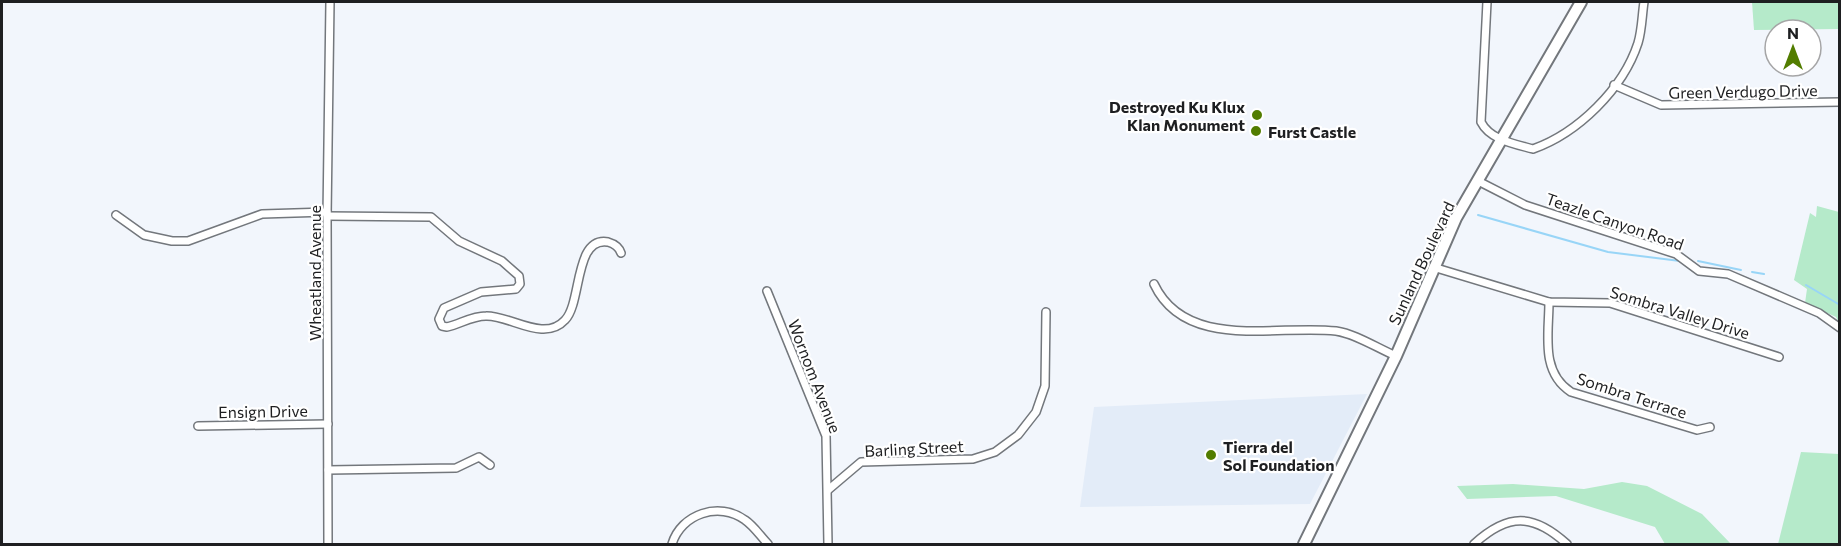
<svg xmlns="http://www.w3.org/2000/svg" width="1841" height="546" font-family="Commissioner,sans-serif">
  <rect width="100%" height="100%" fill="#f2f6fc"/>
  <!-- built -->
  <polygon fill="#e3ecf8" points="1367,394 1310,504 1080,507 1094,407"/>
  <!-- green -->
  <g fill="#b5eaca">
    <polygon points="1752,2 1839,2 1839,29 1754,30"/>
    <polygon points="1817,206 1839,212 1839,323 1836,317 1805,303 1807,289 1794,280 1810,213 1816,217"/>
    <polygon points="1801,452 1839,454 1839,544 1778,544"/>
    <polygon points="1622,482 1647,486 1702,514 1731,544 1665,544 1655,527 1556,496 1467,499 1457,486 1513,484 1584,489"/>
  </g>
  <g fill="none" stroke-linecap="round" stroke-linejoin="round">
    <!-- stream -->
    <g stroke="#98d5f7" stroke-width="2">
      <polyline points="1478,215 1608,252 1680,261"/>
      <polyline points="1698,261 1741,270"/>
      <polyline points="1752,272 1764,274"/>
      <polyline points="1806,285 1840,305"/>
    </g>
    <defs>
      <g id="street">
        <path d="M1487,2l-6,120c9,18 34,22 52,27 45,-16 90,-60 105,-106 4,-13 4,-28 6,-41"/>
        <polyline points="1614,85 1661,105 1840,102"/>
        <polyline points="1478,181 1525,205 1676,254 1699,271 1728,274 1819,313 1840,328"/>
        <polyline points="116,215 144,235 172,241 188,241 262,214 327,212"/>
        <path d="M327,216l104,1 28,24 43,20 17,15 1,8 -4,5 -35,3 -37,16 -5,11 3,7 5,1c13,-3 25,-11 39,-11 24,-1 58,27 79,4 17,-17 9,-84 43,-78 7,2 11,5 13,11"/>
        <polyline points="1433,267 1549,302 1610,303 1779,357"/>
        <path d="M1154,284c32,68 125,40 182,47 20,3 41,17 60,25"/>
        <polyline points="767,291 826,436 828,544"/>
        <path d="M1549,302c0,32 -9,70 22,90l126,38 13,-3"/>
        <polyline points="198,426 328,424"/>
        <polyline points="328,470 456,468 479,457 490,465"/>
        <polyline points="828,490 861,462 973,459 995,452 1018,435 1036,412 1045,386 1046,312"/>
        <polyline points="328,544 327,216 330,2"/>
        <path d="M672,544c9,-30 47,-43 73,-24 9,6 16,17 23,24"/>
        <path d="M1474,544c34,-31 59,-31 93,0"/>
      </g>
      <polyline id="primary" points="1304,544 1396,356 1456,218 1581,2"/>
    </defs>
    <!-- street casing -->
    <use href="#street" stroke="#73777c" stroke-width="10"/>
    <!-- primary casing -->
    <use href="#primary" stroke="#73777c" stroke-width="14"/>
    <!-- street -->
    <use href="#street" stroke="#fff" stroke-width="7"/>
    <!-- primary -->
    <use href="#primary" stroke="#fff" stroke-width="10"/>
  </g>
  <!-- markers -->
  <g fill="#527d00" stroke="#fff" stroke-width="2">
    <circle cx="1257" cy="115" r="6"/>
    <circle cx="1256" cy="131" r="6"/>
    <circle cx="1211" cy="455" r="6"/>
  </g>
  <g text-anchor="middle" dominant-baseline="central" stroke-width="4.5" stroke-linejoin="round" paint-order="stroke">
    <!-- street labels -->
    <g font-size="16" fill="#1e1f21" stroke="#fff">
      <text transform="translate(1743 91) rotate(-1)">Green Verdugo Drive</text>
      <text transform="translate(1615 221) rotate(19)">Teazle Canyon Road</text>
      <text transform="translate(1421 263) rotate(-65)">Sunland Boulevard</text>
      <text transform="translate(314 273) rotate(-90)">Wheatland Avenue</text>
      <text transform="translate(1680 312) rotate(17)">Sombra Valley Drive</text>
      <text transform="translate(815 376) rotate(69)">Wornom Avenue</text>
      <text transform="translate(1632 395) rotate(18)">Sombra Terrace</text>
      <text transform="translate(263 411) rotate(-1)">Ensign Drive</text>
      <text transform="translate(914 448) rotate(-3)">Barling Street</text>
    </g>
    <!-- poi labels -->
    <g font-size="16" font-weight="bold" fill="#1e1f21" stroke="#fff" text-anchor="start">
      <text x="1245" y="106" text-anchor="end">Destroyed Ku Klux<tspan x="1245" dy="18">Klan Monument</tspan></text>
      <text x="1268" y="131">Furst Castle</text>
      <text x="1223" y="446">Tierra del<tspan x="1223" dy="18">Sol Foundation</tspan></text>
    </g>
  </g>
  <!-- border -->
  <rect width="1841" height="546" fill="none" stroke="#1e1f21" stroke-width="6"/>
  <!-- north arrow -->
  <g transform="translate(1793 48)"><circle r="28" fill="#ffffff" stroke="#a5a5a6" stroke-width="1.5"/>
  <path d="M0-4.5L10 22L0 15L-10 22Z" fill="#527d00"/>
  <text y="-9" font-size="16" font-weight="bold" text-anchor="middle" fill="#1e1f21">N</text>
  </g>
</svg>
